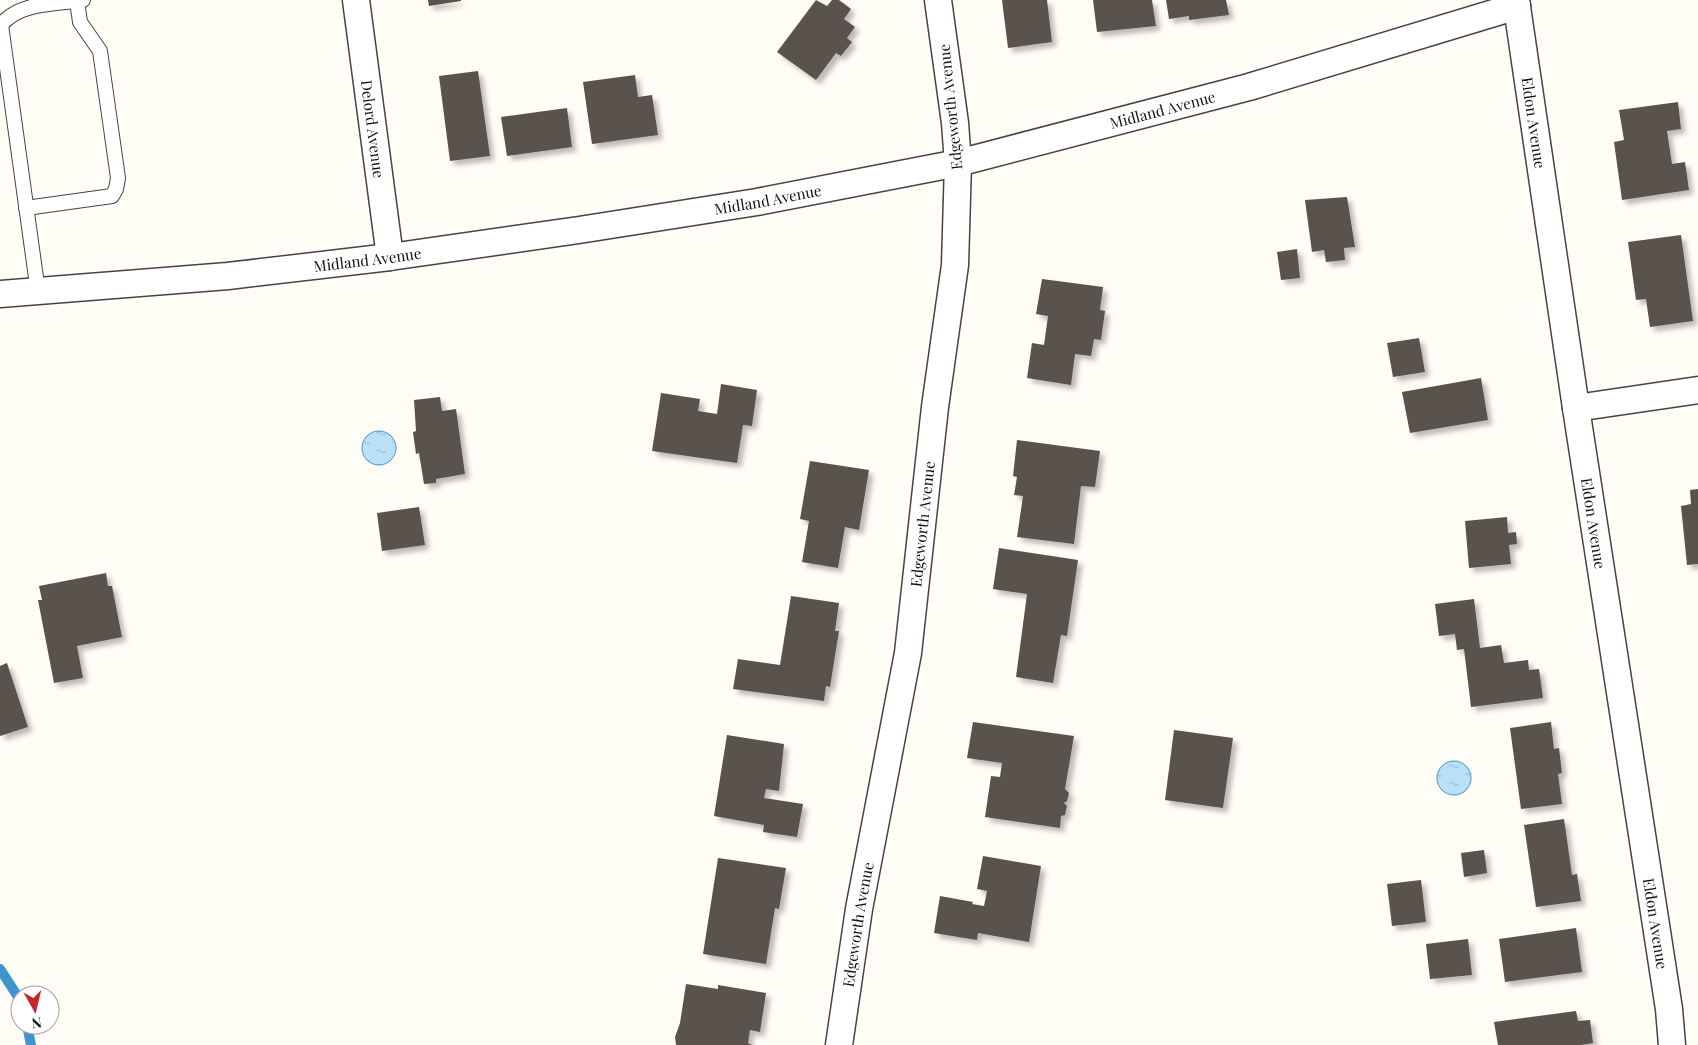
<svg xmlns="http://www.w3.org/2000/svg" width="1698" height="1045" font-family="'Playfair Display',serif">
  <defs>
    <pattern id="water-ripples" width="26" height="14" patternUnits="userSpaceOnUse" patternTransform="scale(1.25)"><rect width="26" height="14" fill="#b9e0f7"/><path d="M2 4q2-2 4 0t4 0M15 11q2-2 4 0t4 0" fill="none" stroke="#9ebfd3"/></pattern>
    <filter id="shadow"><feDropShadow dx="4.5" dy="4.5" stdDeviation="2.5" flood-color="#0004"/></filter>
  </defs>
  <rect width="100%" height="100%" fill="#fffdf5"/>
  <!-- water -->
  <g fill="url(#water-ripples)" stroke="#3f96cf">
    <circle cx="379" cy="448" r="17"/>
    <circle cx="1454" cy="778" r="17"/>
  </g>
  <g fill="none" stroke-linecap="round" stroke-linejoin="round">
    <!-- stream -->
    <g stroke="#3f96cf" stroke-width="10">
      <polyline points="0,969 20,1000"/>
      <polyline points="27,1025 31,1045"/>
    </g>
  </g>
  <!-- building -->
  <g fill="#5a524d" filter="url(#shadow)">
    <polygon points="428,0 461,0 461,1 429,6"/>
    <polygon points="816,0 827,6 832,0 839,0 851,9 844,19 855,27 847,38 852,42 841,56 836,53 816,80 777,52"/>
    <polygon points="1002,0 1047,0 1052,42 1008,48"/>
    <polygon points="1093,0 1152,0 1156,26 1097,32"/>
    <polygon points="1166,0 1226,0 1229,15 1189,20 1189,16 1169,19"/>
    <polygon points="478,71 490,156 450,161 439,76"/>
    <polygon points="635,75 638,97 652,95 658,135 592,144 583,82"/>
    <polygon points="1678,102 1681,129 1667,131 1672,164 1685,162 1689,190 1622,200 1614,142 1624,140 1619,110"/>
    <polygon points="567,108 572,147 507,156 501,117"/>
    <polygon points="1347,197 1355,247 1344,248 1345,260 1326,262 1324,250 1312,252 1305,200"/>
    <polygon points="1681,235 1693,321 1650,327 1646,299 1636,300 1628,242"/>
    <polygon points="1297,249 1300,278 1281,280 1277,252"/>
    <polygon points="1042,279 1103,287 1100,310 1105,311 1101,340 1094,339 1091,356 1075,354 1071,385 1027,378 1032,343 1044,345 1048,316 1036,314"/>
    <polygon points="1419,338 1425,372 1393,377 1387,343"/>
    <polygon points="1481,378 1488,420 1410,433 1402,392"/>
    <polygon points="721,384 757,390 752,426 743,425 737,463 652,451 661,393 700,399 698,411 717,414"/>
    <polygon points="440,397 442,411 456,409 465,474 436,479 436,483 424,484 419,453 416,454 413,432 416,431 414,400"/>
    <polygon points="1017,440 1100,451 1095,487 1081,486 1074,544 1017,537 1023,496 1014,495 1017,477 1013,476"/>
    <polygon points="810,461 869,470 859,530 845,527 838,568 802,562 809,521 800,519"/>
    <polygon points="1698,489 1698,564 1687,565 1681,506 1691,504 1690,490"/>
    <polygon points="419,507 425,545 382,551 377,513"/>
    <polygon points="1507,517 1508,533 1516,532 1517,544 1509,545 1511,564 1469,568 1465,521"/>
    <polygon points="999,548 1078,560 1067,636 1061,635 1053,683 1016,677 1027,594 993,589"/>
    <polygon points="106,573 108,586 112,586 122,637 77,646 83,678 54,683 38,600 42,600 39,586"/>
    <polygon points="791,596 839,603 835,631 839,631 830,687 826,686 824,701 733,689 738,659 780,665"/>
    <polygon points="1474,599 1480,648 1501,645 1504,663 1528,660 1529,670 1539,669 1543,698 1471,707 1464,649 1457,650 1455,634 1439,636 1435,604"/>
    <polygon points="7,663 28,727 0,736 0,666"/>
    <polygon points="973,722 1074,736 1065,789 1069,793 1067,801 1064,803 1067,806 1065,815 1061,816 1060,828 985,817 991,776 1000,777 1002,763 967,758"/>
    <polygon points="1551,722 1554,749 1559,748 1562,773 1558,774 1562,804 1521,809 1510,728"/>
    <polygon points="1174,730 1233,738 1223,808 1165,800"/>
    <polygon points="727,735 784,744 779,791 766,789 764,798 803,804 797,837 763,832 764,825 714,816"/>
    <polygon points="1564,819 1572,875 1577,874 1581,901 1536,907 1524,825"/>
    <polygon points="1484,850 1487,873 1464,877 1461,853"/>
    <polygon points="983,856 1041,866 1029,942 978,933 977,940 934,933 940,896 973,902 972,904 984,906 987,891 977,889"/>
    <polygon points="718,858 786,868 779,909 775,908 766,964 703,954"/>
    <polygon points="1421,880 1426,922 1392,926 1387,884"/>
    <polygon points="1576,928 1582,972 1505,982 1499,939"/>
    <polygon points="1468,939 1472,975 1430,979 1426,944"/>
    <polygon points="686,984 718,989 718,985 766,993 760,1032 750,1030 748,1043 752,1045 676,1045 675,1037 680,1023"/>
    <polygon points="1576,1011 1578,1021 1590,1020 1593,1043 1581,1045 1498,1045 1494,1022"/>
  </g>
  <g fill="none" stroke-linecap="round" stroke-linejoin="round">
    <defs>
      <g id="service">
        <polyline points="26,208 112,196 116,189 118,178 100,51 80,22 77,1"/>
        <path d="M38,292l-37,-267c18,-23 55,-21 82,-25"/>
      </g>
      <g id="minor">
        <path id="s1" d="M356,0l34,257"/>
        <path id="s2" d="M1516,0l60,408 93,601 3,36"/>
        <path id="s3" d="M0,294l228,-18 162,-19 189,-27 178,-28 201,-39 291,-76 268,-81"/>
        <polyline points="1576,408 1698,390"/>
        <path id="s4" d="M839,1045l20,-136 49,-256 27,-246 20,-142 3,-102 -3,-40 -17,-123"/>
      </g>
    </defs>
    <!-- service casing -->
    <use href="#service" stroke="#444" stroke-width="16"/>
    <!-- minor casing -->
    <use href="#minor" stroke="#444" stroke-width="29"/>
    <!-- service -->
    <use href="#service" stroke="#fff" stroke-width="14"/>
    <!-- minor -->
    <use href="#minor" stroke="#fff" stroke-width="26"/>
  </g>
  <g text-anchor="middle" dominant-baseline="central" stroke-width="5" stroke-linejoin="round" paint-order="stroke">
    <!-- street labels -->
    <g font-size="15" fill="#111" stroke="#fff">
      <text transform="translate(950 107) rotate(-96)">Edgeworth Avenue</text>
      <text stroke="none"><textPath href="#s3" startOffset="1179">Midland Avenue</textPath></text>
      <text stroke="none"><textPath href="#s2" startOffset="124">Eldon Avenue</textPath></text>
      <text stroke="none"><textPath href="#s1" startOffset="130">Delord Avenue</textPath></text>
      <text stroke="none"><textPath href="#s3" startOffset="774">Midland Avenue</textPath></text>
      <text stroke="none"><textPath href="#s3" startOffset="369">Midland Avenue</textPath></text>
      <text stroke="none"><textPath href="#s2" startOffset="529">Eldon Avenue</textPath></text>
      <text stroke="none"><textPath href="#s4" startOffset="528">Edgeworth Avenue</textPath></text>
      <text stroke="none"><textPath href="#s2" startOffset="934">Eldon Avenue</textPath></text>
      <text stroke="none"><textPath href="#s4" startOffset="122">Edgeworth Avenue</textPath></text>
    </g>
  </g>
  <!-- north arrow -->
  <g transform="translate(35 1010) rotate(172)"><circle r="24" fill="#ffffff" stroke="#a0a0a0"/>
  <path d="M0-4L9 19L0 12L-9 19Z" fill="#c4262e"/>
  <text y="-8" font-size="14" font-weight="bold" text-anchor="middle" fill="#111111">N</text>
  </g>
</svg>
